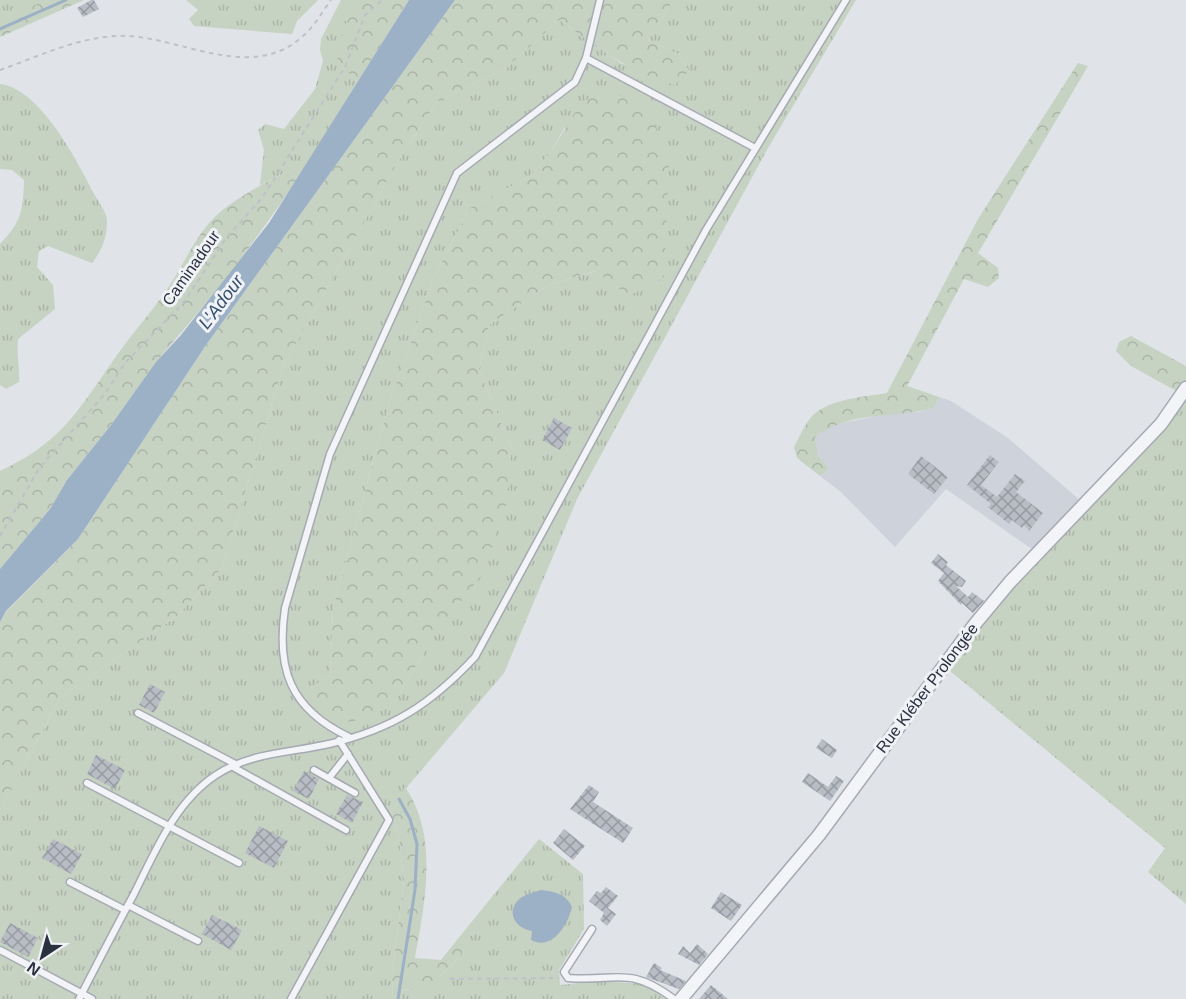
<svg xmlns="http://www.w3.org/2000/svg" width="1186" height="999" font-family="Arial,sans-serif">
  <defs>
    <pattern id="grass-tufts" width="24" height="20" patternUnits="userSpaceOnUse" patternTransform="scale(1.5)"><rect width="24" height="20" fill="#c6d2c2"/><path d="M3 7l-1-3M5 7V3M7 7l1-3M15 17l-1-3M17 17v-4M19 17l1-3" fill="none" stroke="#aab5a8"/></pattern>
    <pattern id="forest-crowns" width="20" height="18" patternUnits="userSpaceOnUse" patternTransform="scale(1.5)"><rect width="20" height="18" fill="#c6d2c2"/><path d="M2 6a3 3 0 1 1 6 0M12 15a3 3 0 1 1 6 0" fill="none" stroke="#aab5a8"/></pattern>
    <pattern id="building-cross-hatch" width="8" height="8" patternUnits="userSpaceOnUse" patternTransform="scale(1.5)"><rect width="8" height="8" fill="#b8bdc5"/><path d="M0 0l8 8M0 8l8-8" fill="none" stroke="#969aa1"/></pattern>
  </defs>
  <rect width="100%" height="100%" fill="#e0e3e8"/>
  <!-- built -->
  <polygon fill="#ced2da" points="939,397 951,401 1008,438 1081,501 1036,552 946,489 895,547 841,492 820,476 829,469 818,455 815,437 832,425 891,413 918,412 934,408"/>
  <!-- grass -->
  <g fill="url(#grass-tufts)" fill-rule="evenodd">
    <polygon points="0,0 48,0 4,19 0,19"/>
    <polygon points="186,0 318,0 297,21 292,34 194,26 189,19 198,10"/>
    <polygon points="341,0 356,0 352,5 336,55 357,83 298,179 288,171 260,185 264,150 258,130 265,124 284,129 315,89 323,61 320,50 321,39"/>
    <path d="M674,0h182l-88,148 -191,351 -73,174 -114,134 9,30 5,43 -12,94 1,25h-393v-189l60,-112 117,-82 45,-48 62,-203 120,-214 33,-49 69,-34 53,-48 63,44 67,7 -9,-16 -32,-15zM565,127l64,169 -33,-25 -47,14 -60,40 -10,44 33,80 -80,190 -32,54 -91,-4 21,-14 3,-67 57,-207 44,-124 36,-69 59,-31 21,-24z"/>
    <path d="M0,84c39,4 77,76 93,108 4,8 14,20 14,29 0,16 -5,30 -15,42l-44,-17 -9,5 -2,16 16,18 2,24 -37,30c-2,15 2,28 1,43l-13,7 -6,-4v-141c22,-23 23,-33 24,-64l-12,-10 -12,-1z"/>
    <polygon points="1186,379 1186,904 1148,872 1165,848 938,661 969,622 1160,420"/>
    <path d="M539,839l44,35 1,55 -25,41 1,15 39,-4 44,3 23,15h-265l2,-10 4,1c37,-11 38,-16 61,-45l-7,-10z"/>
  </g>
  <!-- forest -->
  <g fill="url(#forest-crowns)">
    <polygon points="48,0 84,0 0,37 0,19"/>
    <polygon points="356,0 409,0 357,83 335,55 352,5"/>
    <path d="M455,0h219l-26,40 32,15 9,16 -14,14c-44,-11 -79,-39 -116,-65l-53,48 -69,34 -33,49 -120,214 -62,203 -45,48 -117,82 -60,112v-188l6,-10 72,-73 128,-194z"/>
    <path d="M1078,63l10,3 -110,187 20,15 1,10 -11,9 -24,-8 -57,107 32,11 -5,11c-41,11 -83,2 -119,29l3,18 11,14 -9,7 -23,-18 -3,-11c6,-11 13,-29 24,-36 20,-13 46,-14 69,-18l91,-174z"/>
    <polygon points="602,91 626,97 652,117 669,161 664,277 629,296 595,271 549,285 489,325 479,369 512,449 506,505 483,573 432,639 400,693 368,718 338,724 318,712 309,689 330,675 333,608 390,401 434,277 470,208 529,177 550,153 581,103"/>
    <path d="M288,171l10,8 -70,98 -72,85 -45,63 -44,55 -17,29 -50,60v-98c62,-29 77,-59 115,-113 17,-25 38,-47 55,-73 15,-23 27,-52 48,-71 20,-18 47,-31 70,-43z"/>
    <polygon points="1131,336 1186,366 1186,379 1178,392 1131,366 1116,351 1119,342"/>
    <path d="M405,787c34,48 20,117 10,171l26,2 20,-25 7,10c-15,19 -36,49 -65,44l-2,10h-8l-1,-25 12,-94 -5,-43 -9,-30z"/>
  </g>
  <!-- water -->
  <g fill="#9db1c6">
    <polygon points="409,0 455,0 206,345 78,539 6,611 0,622 0,569 50,509 67,480 111,425 156,362 181,335 269,223"/>
    <path d="M541,890c13,2 25,3 31,17 -4,18 -20,44 -41,33l1,-9c-19,-3 -27,-22 -10,-34 5,-3 13,-5 19,-7z"/>
  </g>
  <g fill="none" stroke-linecap="round" stroke-linejoin="round">
    <!-- stream -->
    <g stroke="#9db1c6" stroke-width="3">
      <polyline points="0,29 66,0"/>
      <polyline points="398,999 415,890 417,844 410,819 399,799"/>
    </g>
  </g>
  <!-- building -->
  <g fill="url(#building-cross-hatch)">
    <polygon points="91,0 94,0 99,9 83,17 77,8"/>
    <polygon points="554,418 572,428 560,450 542,440"/>
    <polygon points="990,455 999,462 981,485 997,497 1015,474 1025,481 1016,492 1043,513 1029,531 1024,525 1022,528 1012,520 1009,524 988,507 991,504 967,485"/>
    <polygon points="921,456 948,477 934,494 908,474"/>
    <polygon points="938,554 948,562 946,565 966,581 962,587 956,586 968,597 972,592 984,601 973,613 962,603 961,605 938,581 944,573 931,563"/>
    <polygon points="150,684 165,692 154,713 139,705"/>
    <polygon points="822,739 837,750 832,758 816,748"/>
    <polygon points="96,755 125,770 115,789 87,774"/>
    <polygon points="304,771 319,779 309,799 293,791"/>
    <polygon points="808,773 828,787 836,776 844,781 830,801 802,782"/>
    <polygon points="589,785 599,792 593,802 633,828 623,843 570,809"/>
    <polygon points="347,795 363,802 352,823 336,814"/>
    <polygon points="259,826 288,841 274,868 245,853"/>
    <polygon points="564,829 585,846 573,860 553,843"/>
    <polygon points="53,839 82,854 71,874 42,858"/>
    <polygon points="606,887 618,896 608,908 616,914 607,926 600,920 604,913 589,901 597,891 601,893"/>
    <polygon points="721,892 742,905 731,921 711,908"/>
    <polygon points="212,915 242,930 231,950 202,934"/>
    <polygon points="10,923 38,938 28,957 0,942"/>
    <polygon points="697,944 708,954 699,965 678,954 683,946 690,953"/>
    <polygon points="654,963 662,968 660,970 686,981 679,989 646,977"/>
    <polygon points="711,985 728,999 699,999"/>
  </g>
  <g fill="none" stroke-linecap="round" stroke-linejoin="round">
    <defs>
      <g id="service">
        <polyline points="586,58 600,0"/>
        <polyline points="138,713 237,765"/>
        <path d="M349,737c-59,-28 -73,-68 -64,-129l45,-154 127,-281 118,-91 11,-24 169,90"/>
        <polyline points="233,767 346,830"/>
        <polyline points="314,770 355,793"/>
        <polyline points="329,778 348,754"/>
        <polyline points="87,783 239,863"/>
        <polyline points="70,882 125,910"/>
        <polyline points="128,905 198,941"/>
        <path d="M592,929l-28,43 4,6c50,4 60,-13 106,21"/>
        <polyline points="0,950 92,999"/>
        <path d="M79,999c18,-35 36,-70 55,-105 21,-42 41,-92 82,-119 35,-23 74,-22 113,-31 64,-15 102,-40 146,-87l231,-427 140,-230"/>
        <polyline points="291,999 389,820 339,740"/>
      </g>
      <polyline id="minor" points="681,999 819,835 975,624 1010,582 1161,424 1186,388"/>
    </defs>
    <!-- service casing -->
    <use href="#service" stroke="#a6aab2" stroke-width="9"/>
    <!-- minor casing -->
    <use href="#minor" stroke="#a6aab2" stroke-width="15"/>
    <!-- path -->
    <g stroke="#bfc1c7" stroke-width="2" stroke-dasharray="4.5 4.5" stroke-linecap="butt">
      <path d="M0,70c40,-14 84,-36 128,-34 56,3 125,46 175,0 11,-9 19,-24 28,-36"/>
      <polyline points="0,536 40,467 104,395 125,363 184,302 227,237 262,198 345,67 365,15 382,0"/>
      <polyline points="450,979 559,978"/>
    </g>
    <!-- service -->
    <use href="#service" stroke="#f3f4f7" stroke-width="6"/>
    <!-- minor -->
    <use href="#minor" stroke="#f3f4f7" stroke-width="12"/>
  </g>
  <g text-anchor="middle" dominant-baseline="central" stroke-width="6" stroke-linejoin="round" paint-order="stroke">
    <!-- street labels -->
    <g font-size="16" fill="#2a313f" stroke="#f0f2f6">
      <text transform="translate(191 268) rotate(-55)">Caminadour</text>
      <text transform="translate(927 688) rotate(-53)">Rue Kléber Prolongée</text>
    </g>
    <!-- water labels -->
    <g font-size="18" font-style="italic" fill="#365070" stroke="#f0f2f6">
      <text transform="translate(221 302) rotate(-53)">L'Adour</text>
    </g>
  </g>
  <!-- north arrow -->
  <g transform="translate(42 957) rotate(216)" stroke="#f0f2f6" stroke-width="4.5" paint-order="stroke">
  <path d="M0-4.5L10 22L0 15L-10 22Z" fill="#2a313f"/>
  <text y="-9" font-size="16" font-weight="bold" text-anchor="middle" fill="#2a313f">N</text>
  </g>
</svg>
